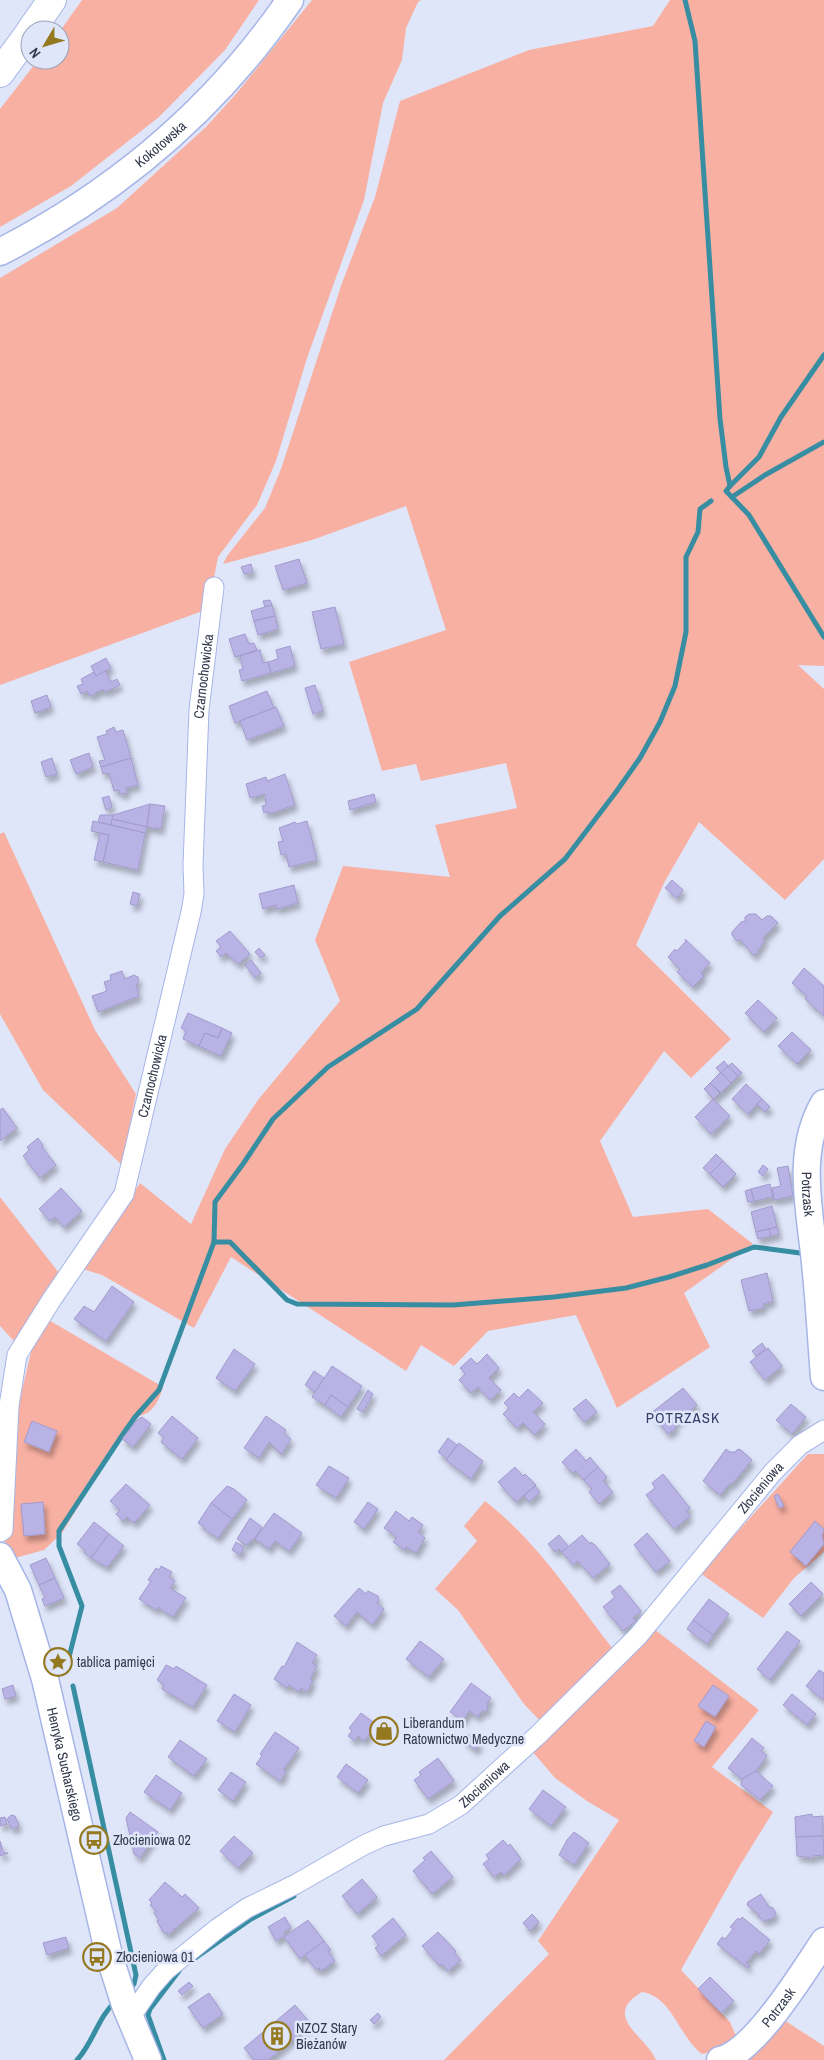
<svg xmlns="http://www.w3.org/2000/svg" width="824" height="2060" font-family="'Archivo Narrow',sans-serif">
  <defs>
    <filter id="shadow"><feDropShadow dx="3" dy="5.5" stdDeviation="2.5" flood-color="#0004"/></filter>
  </defs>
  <rect width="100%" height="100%" fill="#dfe6fa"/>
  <!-- green -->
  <g fill="#f8b0a2">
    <polygon points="82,0 259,0 225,50 159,117 71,186 0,227 0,109 38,60 60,60 60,31"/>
    <polygon points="312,0 421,0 418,2 406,28 402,60 383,103 364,200 307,358 276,461 257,505 218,557 208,609 0,685 0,278 117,208 206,127 236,94"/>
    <polygon points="670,0 824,0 824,666 798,665 824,689 824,859 785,900 699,822 664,883 636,945 731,1039 691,1078 664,1051 600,1141 633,1217 708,1209 753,1244 684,1293 710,1347 617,1408 576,1315 488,1331 454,1366 421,1345 406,1371 231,1257 194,1328 102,1275 83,1269 140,1183 191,1224 225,1149 258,1100 340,1001 315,940 343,866 450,877 435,825 517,808 506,763 421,781 416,764 382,771 349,662 446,630 406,506 312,540 223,564 227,556 265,508 281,469 342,283 375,197 400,101 529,50 653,26"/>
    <polygon points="4,832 95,1030 136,1094 122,1165 43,1090 0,1014 0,834"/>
    <polygon points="0,1197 59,1273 14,1341 0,1326"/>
    <path d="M47,1319l116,68c-4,13 -9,26 -24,29l-28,37 -49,80 -18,17 -29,8 -10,-16 11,-126 15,-64z"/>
    <polygon points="808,1454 824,1454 824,1552 794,1578 763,1618 700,1573"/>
    <path d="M485,1501c52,40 88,97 128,148l-71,74 -18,-19 -66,-94 -23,-21 42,-48 -13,-15z"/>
    <path d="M654,1629l105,81 -47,57 61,45 -34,55 -58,103 49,52 7,16 -22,13 -13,3c-24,-18 -29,-57 -60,-62 -41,24 3,43 14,68h-212l105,-106 -11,-13 81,-121 -32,-19 -32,-23 -23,-27 97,-93z"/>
    <polygon points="784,2020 824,2046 824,2060 742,2060"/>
  </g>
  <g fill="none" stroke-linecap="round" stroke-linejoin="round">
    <!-- stream -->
    <g stroke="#378ea2" stroke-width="5">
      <polyline points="685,0 695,41 720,419 726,467 730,486 726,491 749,515 824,637"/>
      <polyline points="730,486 759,457 781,417 824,355"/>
      <polyline points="732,497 765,475 824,442"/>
      <polyline points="214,1242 230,1242 287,1300 297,1304 453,1305 554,1297 626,1288 669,1277 707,1265 754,1247 800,1253"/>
      <polyline points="69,1667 68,1661 82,1606 59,1546 59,1531 121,1437 135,1417 159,1390 214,1242 215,1202 243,1164 273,1119 328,1067 417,1009 500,916 565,859 616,792 640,758 660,722 675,686 686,632 686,557 698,532 700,509 711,501"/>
      <polyline points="73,1686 136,1975 134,1984 128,1990"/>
      <polyline points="191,1961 251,1919 294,1896"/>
      <path d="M77,2060c16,-17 21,-43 39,-59"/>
      <polyline points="164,2060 148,2015 150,2009 179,1971"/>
    </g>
  </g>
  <!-- building -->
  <g fill="#b9b2e5" stroke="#a29acc" filter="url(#shadow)">
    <polygon points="299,559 307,583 283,590 275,566"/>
    <polygon points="251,564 253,572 244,574 241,567"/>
    <polygon points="270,600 272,605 265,607 263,601"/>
    <polygon points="272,605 275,616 254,621 251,611"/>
    <polygon points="335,607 344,644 321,649 312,612"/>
    <polygon points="275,616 278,629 258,635 254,621"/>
    <polygon points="245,634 249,644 254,643 257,650 235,657 229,639"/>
    <polygon points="290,646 295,666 271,673 268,662 278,659 276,650"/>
    <polygon points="260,650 263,663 268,662 271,673 242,681 239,670 243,669 240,656"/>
    <polygon points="106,658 111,668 96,676 91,666"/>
    <polygon points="105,671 111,682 117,679 120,685 105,692 103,689 90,696 87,691 81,694 77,686 83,684 81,679 94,672 96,676"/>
    <polygon points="315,685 323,711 313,714 305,688"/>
    <polygon points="267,691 274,708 235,723 229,706"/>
    <polygon points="47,695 51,707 35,713 31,701"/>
    <polygon points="276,707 284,726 247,740 240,721"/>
    <polygon points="114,727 116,732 123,730 131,758 101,767 99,761 105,760 97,737 107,734 106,731"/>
    <polygon points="89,753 93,767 76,774 70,760"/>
    <polygon points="52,758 57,774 46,777 41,762"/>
    <polygon points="131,758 138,785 126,788 127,793 120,794 119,790 114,791 109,773 103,774 101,767"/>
    <polygon points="285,774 295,805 269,814 268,811 264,813 262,806 266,805 265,794 250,798 246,784 266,777 267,781"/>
    <polygon points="374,794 376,802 350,810 348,801"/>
    <polygon points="109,796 112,807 106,810 102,798"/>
    <polygon points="150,804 147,827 112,819 113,815"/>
    <polygon points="150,804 165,806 161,829 147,827"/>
    <polygon points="100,815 113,815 111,825 98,822"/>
    <polygon points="112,819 147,827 145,833 111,825"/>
    <polygon points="93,821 145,833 138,870 103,862 109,835 91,831"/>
    <polygon points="307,821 317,860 289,867 286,854 281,855 278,842 283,841 279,828 295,822 297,824"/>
    <polygon points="100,833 109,835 103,862 94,860"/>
    <polygon points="672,880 683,890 677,898 665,888"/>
    <polygon points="294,885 298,903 277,909 276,905 263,909 259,894"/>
    <polygon points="133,892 140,894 137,906 130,904"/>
    <polygon points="749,914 756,914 762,920 767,916 771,916 778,923 763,938 765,940 755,955 752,954 741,940 737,941 732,935 732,932 741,922 745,921 745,917"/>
    <polygon points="230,931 250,954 238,964 226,953 221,957 216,951 221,947 216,941"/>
    <polygon points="685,939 710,963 701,973 704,976 693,987 677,972 680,969 668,957 675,949 677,951 686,941"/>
    <polygon points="259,948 265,955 261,958 255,952"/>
    <polygon points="251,960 261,973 255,978 245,965"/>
    <polygon points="804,968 824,986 824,1016 805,999 807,996 792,983"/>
    <polygon points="122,971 125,979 134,975 138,977 139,981 136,985 139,996 98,1012 92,996 107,991 104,982 111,980 110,975"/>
    <polygon points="758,1000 777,1018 764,1032 745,1013"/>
    <polygon points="188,1013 222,1028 218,1038 205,1033 199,1046 183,1039 186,1031 181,1028"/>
    <polygon points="222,1028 232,1033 221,1056 199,1046 205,1033 218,1038"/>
    <polygon points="792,1032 811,1050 797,1064 778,1046"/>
    <polygon points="724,1061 728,1066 721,1073 716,1068"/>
    <polygon points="732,1063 742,1073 738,1076 728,1066"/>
    <polygon points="728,1066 738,1076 731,1083 721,1073"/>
    <polygon points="721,1072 731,1083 721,1093 710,1083"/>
    <polygon points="710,1083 720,1093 714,1099 704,1089"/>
    <polygon points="746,1084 762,1099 748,1114 732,1099"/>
    <polygon points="713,1099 730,1116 711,1134 695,1117"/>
    <polygon points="762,1099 770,1107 765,1112 757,1104"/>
    <polygon points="3,1108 17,1128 0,1141 0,1110"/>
    <polygon points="38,1138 43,1145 42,1147 56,1165 40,1178 23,1156 29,1150 27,1147"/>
    <polygon points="716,1154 723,1161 710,1174 703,1168"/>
    <polygon points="723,1161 736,1174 723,1187 710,1174"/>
    <polygon points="763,1165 768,1169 763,1176 758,1172"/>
    <polygon points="788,1166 793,1196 774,1200 772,1188 781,1186 777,1168"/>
    <polygon points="770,1184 773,1197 754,1201 751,1189"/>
    <polygon points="61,1188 82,1211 64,1227 55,1217 50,1221 39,1209"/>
    <polygon points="751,1189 754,1201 748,1202 745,1191"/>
    <polygon points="772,1206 777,1227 756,1232 751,1212"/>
    <polygon points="777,1227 779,1234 771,1236 769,1229"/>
    <polygon points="769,1229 771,1236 758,1239 756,1232"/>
    <polygon points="767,1273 773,1301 763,1304 764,1308 749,1311 741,1280"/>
    <polygon points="112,1286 134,1302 106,1341 74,1319 84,1306 94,1312"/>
    <polygon points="762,1343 766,1349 756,1356 752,1351"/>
    <polygon points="768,1348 782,1366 765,1380 750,1362"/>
    <polygon points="234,1349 255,1364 235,1391 216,1378"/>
    <polygon points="487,1354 499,1368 489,1378 501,1390 490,1400 478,1387 471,1393 459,1380 465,1374 460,1368 471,1358 477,1364"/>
    <polygon points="332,1366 362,1386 348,1407 331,1395 325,1405 312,1397"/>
    <polygon points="314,1371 324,1378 315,1392 305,1385"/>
    <polygon points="683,1388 697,1405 674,1424 676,1428 668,1434 651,1413"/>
    <polygon points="528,1389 543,1403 533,1412 545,1424 535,1435 523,1423 517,1428 503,1414 509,1408 504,1403 514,1393 519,1398"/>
    <polygon points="368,1390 373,1394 363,1412 357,1409"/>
    <polygon points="331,1395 348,1407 341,1417 325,1405"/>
    <polygon points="586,1399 597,1412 584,1422 573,1409"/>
    <polygon points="791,1404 806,1417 792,1434 776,1420"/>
    <polygon points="172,1416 198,1438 182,1459 161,1442 164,1438 158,1433"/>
    <polygon points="266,1416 286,1430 284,1434 291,1439 281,1454 269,1442 259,1458 244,1448"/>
    <polygon points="142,1417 151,1424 133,1447 122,1439 137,1420"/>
    <polygon points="32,1421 57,1431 49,1452 24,1442"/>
    <polygon points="448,1438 457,1445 447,1459 438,1452"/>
    <polygon points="459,1443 483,1461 471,1479 446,1460"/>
    <polygon points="576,1449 586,1461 590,1457 598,1467 584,1480 576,1471 572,1473 562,1462"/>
    <polygon points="726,1449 730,1452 735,1452 738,1449 741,1450 752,1460 732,1484 730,1483 720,1495 703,1481"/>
    <polygon points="329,1466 349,1478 336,1498 316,1485"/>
    <polygon points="515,1467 523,1476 525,1474 536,1485 516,1502 498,1482"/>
    <polygon points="598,1467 607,1477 603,1481 613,1492 599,1504 589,1492 592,1489 584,1480"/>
    <polygon points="663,1474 690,1508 686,1511 690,1516 674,1529 646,1495 655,1488 652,1483"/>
    <polygon points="126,1484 150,1505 134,1523 127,1517 123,1521 116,1514 120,1510 110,1501"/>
    <polygon points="227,1486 234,1489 247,1500 232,1519 211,1503"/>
    <polygon points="535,1486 540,1492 529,1502 524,1496"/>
    <polygon points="778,1494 784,1506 779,1508 774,1496"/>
    <polygon points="43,1502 45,1534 24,1536 21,1504"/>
    <polygon points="368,1502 378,1509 364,1529 354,1522"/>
    <polygon points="211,1503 232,1519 218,1538 204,1529 205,1528 198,1523"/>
    <polygon points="396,1511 409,1521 412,1517 423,1525 418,1532 425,1538 416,1553 406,1547 405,1550 393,1542 397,1537 384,1528"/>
    <polygon points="274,1513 302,1533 289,1551 275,1541 269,1549 255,1539"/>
    <polygon points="250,1518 262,1527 256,1537 246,1545 237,1539"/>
    <polygon points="815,1521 824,1529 822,1536 824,1544 806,1566 790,1552"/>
    <polygon points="94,1522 109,1534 91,1558 84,1552 85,1550 77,1544"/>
    <polygon points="647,1533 670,1561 656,1572 634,1545"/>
    <polygon points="109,1534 124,1546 107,1567 91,1558"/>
    <polygon points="559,1535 569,1547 562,1552 559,1549 555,1552 548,1544"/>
    <polygon points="582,1535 590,1544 591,1542 595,1545 610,1564 593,1578 578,1561 573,1565 562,1552"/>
    <polygon points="236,1542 244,1547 240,1555 232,1550"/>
    <polygon points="46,1558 55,1578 39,1585 30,1565"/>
    <polygon points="161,1566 172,1572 169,1577 175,1581 170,1588 186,1598 173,1617 158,1607 156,1610 139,1599 151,1581 148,1580 156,1568 159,1570"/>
    <polygon points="55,1578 64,1598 45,1606 42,1599 45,1598 39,1585"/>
    <polygon points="811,1582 823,1594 801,1616 789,1604"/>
    <polygon points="620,1585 641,1611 633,1618 636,1621 623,1631 603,1607 615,1597 611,1592"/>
    <polygon points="359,1588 366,1594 368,1591 378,1596 379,1600 377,1603 384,1609 372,1625 357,1612 346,1626 334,1616"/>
    <polygon points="709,1599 729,1614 713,1635 693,1620"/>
    <polygon points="693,1620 713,1635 707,1644 687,1629"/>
    <polygon points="787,1631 800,1641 770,1680 757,1669"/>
    <polygon points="420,1641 444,1659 429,1677 406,1659"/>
    <polygon points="297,1642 317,1655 312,1663 317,1666 310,1679 313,1681 307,1692 301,1688 299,1692 289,1685 287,1688 274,1679 282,1666 284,1667"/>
    <polygon points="166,1665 174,1669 176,1666 207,1685 193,1707 162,1689 164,1685 157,1680"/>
    <polygon points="819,1670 824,1673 824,1700 806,1686"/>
    <polygon points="471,1683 491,1698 487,1704 488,1710 481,1712 478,1717 469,1711 463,1721 450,1712"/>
    <polygon points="13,1685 16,1696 5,1699 2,1689"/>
    <polygon points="713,1685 729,1696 715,1717 698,1706"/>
    <polygon points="234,1694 251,1705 235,1732 217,1721"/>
    <polygon points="792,1694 816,1714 807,1725 783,1705"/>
    <polygon points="361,1713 377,1725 364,1741 358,1736 355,1741 348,1736 352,1731 349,1728"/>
    <polygon points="706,1721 716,1727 704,1747 694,1741"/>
    <polygon points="275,1732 299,1748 283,1770 286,1772 280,1781 256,1764 262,1756 260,1754"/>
    <polygon points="468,1734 480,1744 475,1750 463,1740"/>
    <polygon points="752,1738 764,1748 761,1751 767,1756 754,1773 742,1779 728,1768"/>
    <polygon points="180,1740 207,1759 194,1776 168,1757"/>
    <polygon points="438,1758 454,1781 428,1799 414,1780 421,1775 419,1772"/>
    <polygon points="346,1764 368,1780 358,1793 337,1777"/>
    <polygon points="756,1771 773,1786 760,1800 741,1785 742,1779"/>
    <polygon points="231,1772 246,1782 233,1801 218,1790"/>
    <polygon points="156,1775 182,1793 170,1810 144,1792"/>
    <polygon points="543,1790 566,1807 551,1826 529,1809"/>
    <polygon points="130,1812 158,1832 140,1858 134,1854 126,1818"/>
    <polygon points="812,1814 812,1817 823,1816 823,1836 796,1837 795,1817"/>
    <polygon points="11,1815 15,1816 19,1825 16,1828 11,1828 7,1819"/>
    <polygon points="5,1817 7,1824 0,1826 0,1818"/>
    <polygon points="574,1832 589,1843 574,1865 559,1855 567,1840"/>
    <polygon points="234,1836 253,1853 238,1868 220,1851"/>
    <polygon points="823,1836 824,1855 813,1856 813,1858 797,1856 796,1837"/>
    <polygon points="503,1840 508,1846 510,1844 521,1859 504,1875 501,1872 494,1877 483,1864 489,1859 486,1855"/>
    <polygon points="0,1841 4,1853 8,1853 0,1856"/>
    <polygon points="431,1851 453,1877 432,1894 413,1871 425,1860 423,1858"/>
    <polygon points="362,1879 377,1897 357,1914 342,1896"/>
    <polygon points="165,1882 182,1897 185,1894 199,1908 169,1934 163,1932 157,1921 159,1920 154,1913 156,1911 150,1905 152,1903 149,1900"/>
    <polygon points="761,1894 769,1907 773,1908 776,1913 773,1918 764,1921 758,1916 759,1915 747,1905 748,1902"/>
    <polygon points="532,1914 539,1922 530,1931 523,1923"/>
    <polygon points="285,1917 291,1928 284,1932 285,1935 276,1941 268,1927"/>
    <polygon points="742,1917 770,1940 759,1954 756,1951 746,1963 750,1966 748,1968 717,1944 722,1937 725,1939 733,1929 730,1927 738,1918 740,1920"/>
    <polygon points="393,1918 406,1935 381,1956 375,1948 379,1945 372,1936"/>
    <polygon points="308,1920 324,1941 300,1959 284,1937"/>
    <polygon points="438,1932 456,1951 454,1953 461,1960 448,1971 442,1964 440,1966 422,1946"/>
    <polygon points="66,1937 69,1948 47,1955 43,1943"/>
    <polygon points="324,1941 331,1950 328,1951 335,1961 321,1971 319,1968 316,1970 305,1955"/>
    <polygon points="710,1977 734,2001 721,2013 698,1989"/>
    <polygon points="189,1982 193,1986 182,1995 178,1991"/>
    <polygon points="209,1993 223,2014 203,2028 188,2007"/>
    <polygon points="295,2005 311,2024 268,2060 254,2060 244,2048"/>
    <polygon points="378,2013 381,2017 374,2024 370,2020"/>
  </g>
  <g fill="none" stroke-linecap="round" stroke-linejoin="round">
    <defs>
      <g id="street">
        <path id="s1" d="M0,1532l3,-2 6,-124 8,-51 35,-56 72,-105 67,-282 3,-18 -1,-29 6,-155 15,-123"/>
        <path id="s2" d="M130,2018l21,-31 15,-17 52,-42 29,-20 49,-24 68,-39 20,-9 45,-12 32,-19 77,-70 100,-99 135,-164 27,-27 24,-15"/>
      </g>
      <g id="secondary">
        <path id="s3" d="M0,252c117,-60 216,-144 290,-252"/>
        <path id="s4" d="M824,1103c-29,49 -14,107 -9,160 4,38 6,76 9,114"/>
        <path id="s5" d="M0,1556l18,34 27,89 64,276 16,50 23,55"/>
        <path id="s6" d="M720,2060c34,-7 84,-89 104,-119"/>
      </g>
      <g id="highway">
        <polyline points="31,30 52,0"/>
        <polyline points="0,73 30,32"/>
      </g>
    </defs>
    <!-- street casing -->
    <use href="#street" stroke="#a6b5e6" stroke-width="21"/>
    <!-- secondary casing -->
    <use href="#secondary" stroke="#a6b5e6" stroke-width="29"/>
    <!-- highway casing -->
    <use href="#highway" stroke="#a6b5e6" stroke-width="30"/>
    <!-- street -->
    <use href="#street" stroke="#fff" stroke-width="19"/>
    <!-- secondary -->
    <use href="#secondary" stroke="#fff" stroke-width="26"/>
    <!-- highway -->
    <use href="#highway" stroke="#fff" stroke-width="28"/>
  </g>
  <!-- icons -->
  <defs>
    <symbol id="sight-ring" viewBox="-11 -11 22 22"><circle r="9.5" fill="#dfe6fa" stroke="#947920" stroke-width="1.5"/><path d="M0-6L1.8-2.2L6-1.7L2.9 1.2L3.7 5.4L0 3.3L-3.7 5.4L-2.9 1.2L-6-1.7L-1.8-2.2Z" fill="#947920"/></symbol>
    <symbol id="shop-ring" viewBox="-11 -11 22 22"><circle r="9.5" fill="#dfe6fa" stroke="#947920" stroke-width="1.5"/><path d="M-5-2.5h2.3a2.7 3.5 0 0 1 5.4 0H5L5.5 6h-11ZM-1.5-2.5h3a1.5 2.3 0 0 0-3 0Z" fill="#947920"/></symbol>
    <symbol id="bus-ring" viewBox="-11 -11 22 22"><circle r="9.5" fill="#dfe6fa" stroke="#947920" stroke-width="1.5"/><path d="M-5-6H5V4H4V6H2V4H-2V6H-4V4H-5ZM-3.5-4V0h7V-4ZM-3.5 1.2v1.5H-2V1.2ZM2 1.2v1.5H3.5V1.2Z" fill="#947920"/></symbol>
    <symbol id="building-ring" viewBox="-11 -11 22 22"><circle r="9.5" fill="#dfe6fa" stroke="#947920" stroke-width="1.5"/><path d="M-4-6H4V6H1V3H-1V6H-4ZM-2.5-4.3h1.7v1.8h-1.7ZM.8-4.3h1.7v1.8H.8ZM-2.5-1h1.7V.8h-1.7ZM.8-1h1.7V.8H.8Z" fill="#947920"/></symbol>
  </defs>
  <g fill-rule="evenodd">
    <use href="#sight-ring" x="42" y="1646" width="32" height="32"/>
    <use href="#shop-ring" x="368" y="1715" width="32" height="32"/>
    <use href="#bus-ring" x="78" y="1824" width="32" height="32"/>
    <use href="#bus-ring" x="81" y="1941" width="32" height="32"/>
    <use href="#building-ring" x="261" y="2020" width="32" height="32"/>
  </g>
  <g text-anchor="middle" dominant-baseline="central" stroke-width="5" stroke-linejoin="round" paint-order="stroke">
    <!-- street labels -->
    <g font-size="14" fill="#33394d" stroke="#dfe6fa">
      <text stroke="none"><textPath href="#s3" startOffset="194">Kokotowska</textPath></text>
      <text stroke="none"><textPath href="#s1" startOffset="899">Czarnochowicka</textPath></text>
      <text stroke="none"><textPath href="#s1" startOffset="494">Czarnochowicka</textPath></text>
      <text stroke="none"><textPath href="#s4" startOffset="94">Potrzask</textPath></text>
      <text stroke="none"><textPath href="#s2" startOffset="838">Złocieniowa</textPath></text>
      <text stroke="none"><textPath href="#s5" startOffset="219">Henryka Sucharskiego</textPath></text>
      <text stroke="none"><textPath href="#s2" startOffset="432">Złocieniowa</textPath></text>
      <text stroke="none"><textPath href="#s6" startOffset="80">Potrzask</textPath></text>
    </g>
    <!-- poi labels -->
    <g font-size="14" fill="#33394d" stroke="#dfe6fa" text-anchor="start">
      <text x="77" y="1662">tablica pamięci</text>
      <text x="403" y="1723">Liberandum<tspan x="403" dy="16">Ratownictwo Medyczne</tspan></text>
      <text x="113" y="1840">Złocieniowa 02</text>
      <text x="116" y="1957">Złocieniowa 01</text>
      <text x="296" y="2028">NZOZ Stary<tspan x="296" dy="16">Bieżanów</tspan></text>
    </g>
    <!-- neighbourhood labels -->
    <g font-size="15" letter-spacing="1" fill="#343f68" stroke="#dfe6fa">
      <text x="683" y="1417">POTRZASK</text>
    </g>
  </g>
  <!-- north arrow -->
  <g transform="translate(45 45) rotate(232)"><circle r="24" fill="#dfe6fa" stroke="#9aa1b5"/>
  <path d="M0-4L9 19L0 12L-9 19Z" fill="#947920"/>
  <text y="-8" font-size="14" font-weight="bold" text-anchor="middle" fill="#33394d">N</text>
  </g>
</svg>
